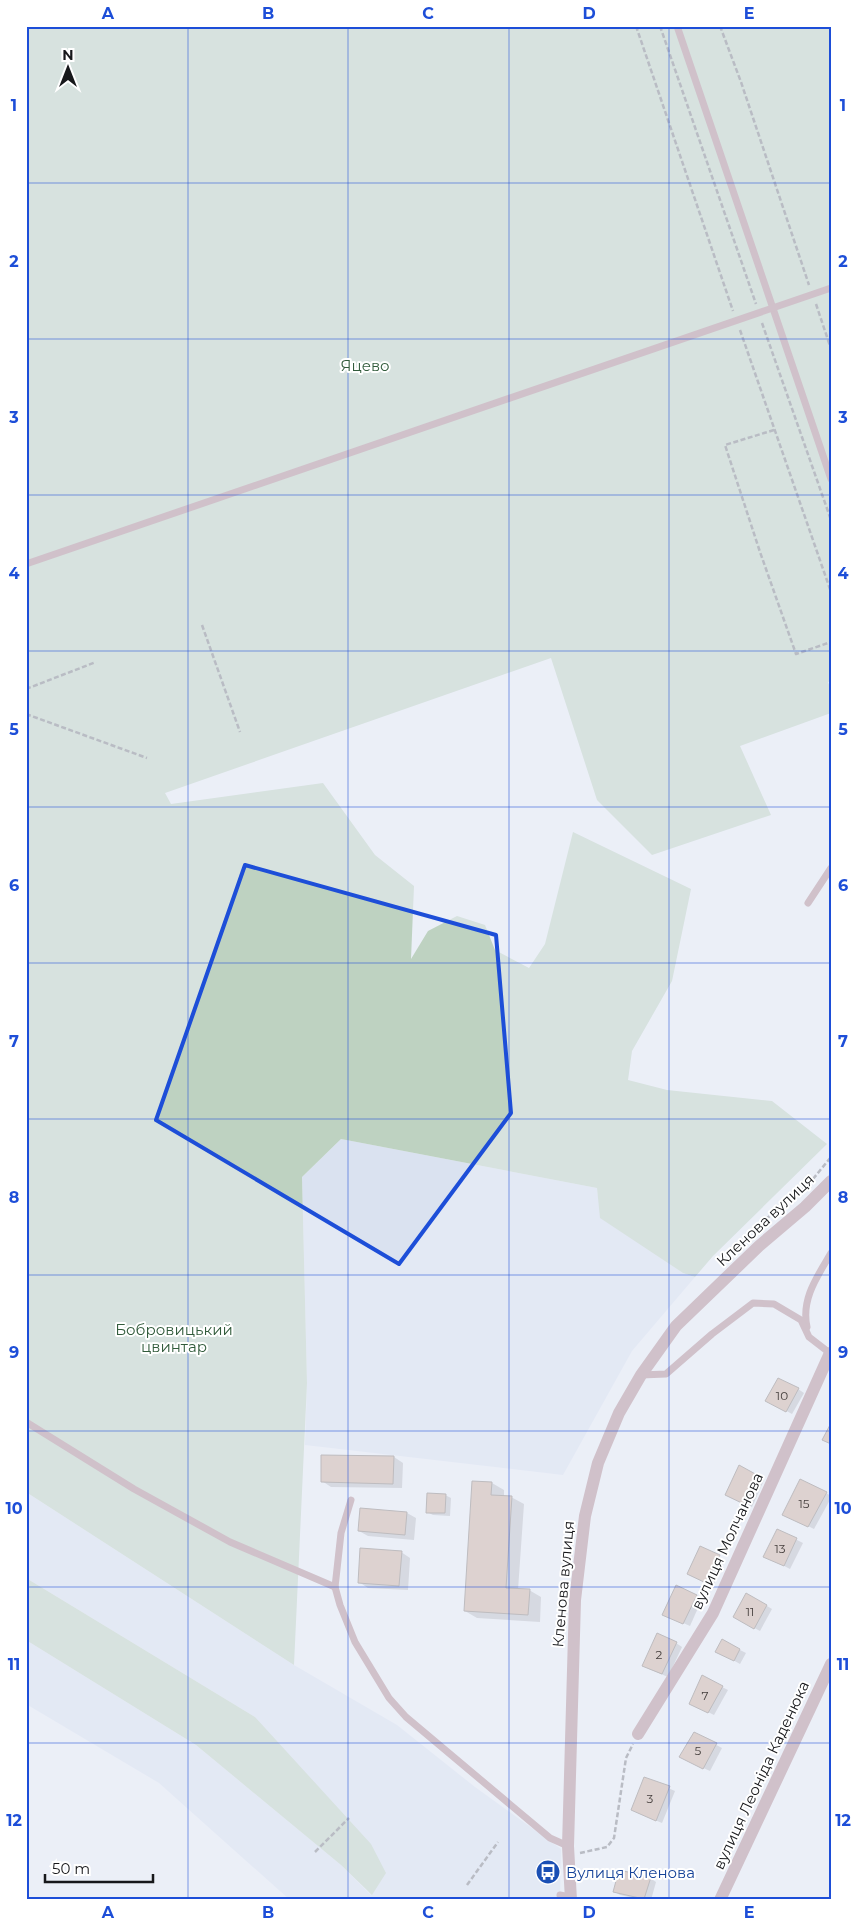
<svg xmlns="http://www.w3.org/2000/svg" width="857" height="1926" font-family="Montserrat,sans-serif">
  <rect width="100%" height="100%" fill="#ebeff7"/>
  <!-- built -->
  <g fill="#dae2f0">
    <polygon points="341,1139 597,1188 601,1218 683,1273 695,1277 632,1351 563,1475 305,1445 307,1383 302,1177"/>
    <polygon points="26,1492 294,1665 397,1725 475,1787 561,1849 560,1900 290,1900 159,1783 26,1704 26,1640 196,1745 341,1865 371,1895 255,1717 26,1578"/>
  </g>
  <!-- green -->
  <g fill="#bed2c1">
    <polygon points="26,26 831,26 831,681 828,682 831,690 831,713 740,746 771,815 652,855 597,800 551,658 165,793 171,804 323,783 375,855 414,886 411,959 428,931 457,916 485,925 495,950 529,968 545,944 573,832 691,889 672,981 632,1051 628,1080 667,1090 772,1101 827,1144 713,1256 695,1277 683,1273 600,1218 597,1188 341,1139 302,1177 307,1383 294,1665 26,1492"/>
    <polygon points="26,1578 255,1717 371,1844 386,1873 372,1895 341,1865 196,1745 26,1640"/>
  </g>
  <!-- shadow -->
  <g fill="#0003">
    <polygon points="798,1389 804,1393 792,1414 767,1400"/>
    <polygon points="394,1457 403,1463 402,1488 331,1487 322,1481"/>
    <polygon points="740,1467 764,1480 752,1507 733,1498"/>
    <polygon points="492,1483 504,1490 504,1497 511,1497 524,1504 518,1590 529,1590 541,1597 540,1622 477,1618 465,1611"/>
    <polygon points="826,1493 831,1496 831,1498 814,1529 790,1517"/>
    <polygon points="445,1495 451,1498 450,1516 433,1515 427,1512"/>
    <polygon points="407,1513 416,1518 414,1540 368,1536 359,1531"/>
    <polygon points="777,1530 803,1543 790,1569 771,1559"/>
    <polygon points="701,1548 725,1560 713,1586 694,1577"/>
    <polygon points="401,1552 410,1558 408,1590 368,1588 359,1582"/>
    <polygon points="747,1594 772,1609 760,1631 734,1617"/>
    <polygon points="696,1596 702,1599 690,1626 670,1617"/>
    <polygon points="722,1641 746,1653 740,1664 717,1651"/>
    <polygon points="676,1643 682,1647 668,1677 649,1669"/>
    <polygon points="722,1687 728,1690 714,1715 696,1706"/>
    <polygon points="694,1733 722,1748 710,1771 686,1760"/>
    <polygon points="645,1778 675,1791 662,1823 638,1813"/>
    <polygon points="650,1878 656,1882 651,1900 642,1900 620,1895 615,1892"/>
  </g>
  <!-- building -->
  <g fill="#ccaf9f" stroke="#877f7b">
    <polygon points="778,1378 799,1388 786,1412 765,1401"/>
    <polygon points="831,1423 831,1444 822,1440"/>
    <polygon points="321,1455 394,1456 393,1484 321,1482"/>
    <polygon points="739,1465 759,1476 746,1505 725,1495"/>
    <polygon points="800,1479 827,1492 808,1527 782,1515"/>
    <polygon points="472,1481 492,1482 491,1495 512,1496 506,1588 530,1589 528,1615 464,1611"/>
    <polygon points="427,1493 446,1494 445,1513 426,1513"/>
    <polygon points="360,1508 407,1512 405,1535 358,1531"/>
    <polygon points="777,1529 797,1538 784,1566 763,1557"/>
    <polygon points="700,1546 720,1555 706,1583 687,1574"/>
    <polygon points="360,1548 402,1551 399,1586 358,1583"/>
    <polygon points="676,1585 697,1595 683,1624 662,1615"/>
    <polygon points="746,1593 767,1605 754,1629 733,1617"/>
    <polygon points="657,1633 677,1642 662,1674 642,1666"/>
    <polygon points="722,1639 740,1649 734,1661 715,1652"/>
    <polygon points="702,1675 723,1686 708,1713 689,1704"/>
    <polygon points="694,1732 717,1743 703,1769 679,1757"/>
    <polygon points="644,1777 670,1786 656,1821 631,1810"/>
    <polygon points="619,1870 651,1877 644,1899 613,1892"/>
  </g>
  <g fill="none" stroke-linecap="round" stroke-linejoin="round">
    <!-- path -->
    <g stroke="#7d7f85" stroke-width="2.5" stroke-dasharray="5 2.5" stroke-linecap="butt">
      <polyline points="636,26 733,311"/>
      <polyline points="660,26 756,304"/>
      <polyline points="720,26 741,82 809,285"/>
      <polyline points="816,304 831,349"/>
      <polyline points="762,323 831,520"/>
      <polyline points="740,330 831,592"/>
      <polyline points="774,430 725,445 760,552 796,654 831,642"/>
      <polyline points="202,625 240,732"/>
      <polyline points="26,689 96,662"/>
      <polyline points="26,714 147,758"/>
      <polyline points="813,1179 831,1157"/>
      <polyline points="755,1230 766,1219 804,1188"/>
      <polyline points="315,1852 349,1818"/>
      <polyline points="580,1853 607,1847 614,1838 626,1758 633,1744"/>
      <polyline points="467,1885 498,1842"/>
    </g>
    <!-- lane -->
    <g stroke="#af8a92" stroke-width="7">
      <polyline points="677,26 831,479"/>
      <polyline points="26,564 831,288"/>
      <polyline points="808,903 831,868"/>
      <path d="M807,1327c-6,-28 10,-50 24,-74"/>
      <polyline points="641,1375 666,1374 712,1334 753,1303 774,1304 801,1320 809,1337 831,1354"/>
      <polyline points="26,1422 134,1489 230,1542 335,1587"/>
      <polyline points="351,1500 341,1533 335,1587 340,1605 355,1642 389,1698 406,1717 550,1838 568,1846"/>
      <polyline points="560,1895 570,1897"/>
    </g>
    <!-- street -->
    <g stroke="#af8a92" stroke-width="12">
      <polyline points="638,1734 713,1613 830,1353"/>
      <polyline points="571,1900 568,1846 575,1600 585,1516 598,1463 619,1413 641,1375 676,1326 759,1246 805,1207 831,1181"/>
      <polyline points="720,1900 831,1664"/>
    </g>
  </g>
  <!-- marked area -->
  <path d="M0 0H857V1926H0ZM245,865l251,70 15,178 -112,151 -243,-144z" fill="#ebeff7" fill-opacity=".55" fill-rule="evenodd"/>
  <path fill="none" stroke="#1d4ed8" stroke-width="4" stroke-linejoin="round" d="M245,865l251,70 15,178 -112,151 -243,-144z"/>
  <!-- grid -->
  <path fill="none" stroke="#1d4ed8" stroke-width="1" stroke-opacity="0.55" d="M188,26v1874M348,26v1874M509,26v1874M669,26v1874M26,183h805M26,339h805M26,495h805M26,651h805M26,807h805M26,963h805M26,1119h805M26,1275h805M26,1431h805M26,1587h805M26,1743h805"/>
  <!-- icons -->
  <defs>
    <symbol id="bus-disc" viewBox="-11 -11 22 22"><circle r="9.5" fill="#1a4fb4" stroke="#fff"/><path d="M-5-6H5V4H4V6H2V4H-2V6H-4V4H-5ZM-3.5-4V0h7V-4ZM-3.5 1.2v1.5H-2V1.2ZM2 1.2v1.5H3.5V1.2Z" fill="#fff"/></symbol>
  </defs>
  <g fill-rule="evenodd">
    <use href="#bus-disc" x="534" y="1858" width="28" height="28"/>
  </g>
  <g text-anchor="middle" dominant-baseline="central" stroke-width="4" stroke-linejoin="round" paint-order="stroke">
    <!-- number labels -->
    <g font-size="12" fill="#443e3c">
      <text x="782" y="1395">10</text>
      <text x="804" y="1503">15</text>
      <text x="780" y="1548">13</text>
      <text x="750" y="1611">11</text>
      <text x="659" y="1654">2</text>
      <text x="705" y="1695">7</text>
      <text x="698" y="1750">5</text>
      <text x="650" y="1798">3</text>
    </g>
    <!-- park labels -->
    <g font-size="15" fill="#315b3b" stroke="#fff">
      <text x="365" y="365">Яцево</text>
      <text x="174" y="1329">Бобровицький<tspan x="174" dy="17">цвинтар</tspan></text>
    </g>
    <!-- street labels -->
    <g font-size="15" fill="#17181b" stroke="#fff">
      <text transform="translate(765 1220) rotate(-43)">Кленова вулиця</text>
      <text transform="translate(727 1541) rotate(-65)">вулиця Молчанова</text>
      <text transform="translate(563 1584) rotate(-85)">Кленова вулиця</text>
      <text transform="translate(761 1775) rotate(-65)">вулиця Леоніда Каденюка</text>
    </g>
    <!-- transit labels -->
    <g font-size="15" fill="#164399" stroke="#fff" text-anchor="start">
      <text x="566" y="1872">Вулиця Кленова</text>
    </g>
  </g>
  <!-- border -->
  <rect width="857" height="1926" fill="none" stroke="#ffffff" stroke-width="55"/>
  <!-- north arrow -->
  <g transform="translate(68 68)" stroke="#ffffff" stroke-width="4" paint-order="stroke">
  <path d="M0-4L9 19L0 12L-9 19Z" fill="#17181b"/>
  <text y="-8" font-size="14" font-weight="bold" text-anchor="middle" fill="#17181b">N</text>
  </g>
  <!-- scale -->
  <path d="M45 1874v8h108v-8" fill="none" stroke="#17181b" stroke-width="2.5"/>
  <text x="52" y="1874" font-size="15" fill="#17181b" stroke="#ffffff" stroke-width="4" paint-order="stroke">50 m</text>
  <rect x="28" y="28" width="802" height="1870" fill="none" stroke="#1d4ed8" stroke-width="2"/>
  <g font-size="16" text-anchor="middle" font-weight="bold" fill="#1d4ed8">
    <text x="108" y="19">A</text>
    <text x="268" y="19">B</text>
    <text x="428" y="19">C</text>
    <text x="589" y="19">D</text>
    <text x="749" y="19">E</text>
    <text x="14" y="111">1</text>
    <text x="843" y="111">1</text>
    <text x="14" y="267">2</text>
    <text x="843" y="267">2</text>
    <text x="14" y="423">3</text>
    <text x="843" y="423">3</text>
    <text x="14" y="579">4</text>
    <text x="843" y="579">4</text>
    <text x="14" y="735">5</text>
    <text x="843" y="735">5</text>
    <text x="14" y="891">6</text>
    <text x="843" y="891">6</text>
    <text x="14" y="1047">7</text>
    <text x="843" y="1047">7</text>
    <text x="14" y="1203">8</text>
    <text x="843" y="1203">8</text>
    <text x="14" y="1358">9</text>
    <text x="843" y="1358">9</text>
    <text x="14" y="1514">10</text>
    <text x="843" y="1514">10</text>
    <text x="14" y="1670">11</text>
    <text x="843" y="1670">11</text>
    <text x="14" y="1826">12</text>
    <text x="843" y="1826">12</text>
    <text x="108" y="1918">A</text>
    <text x="268" y="1918">B</text>
    <text x="428" y="1918">C</text>
    <text x="589" y="1918">D</text>
    <text x="749" y="1918">E</text>
  </g>
</svg>
